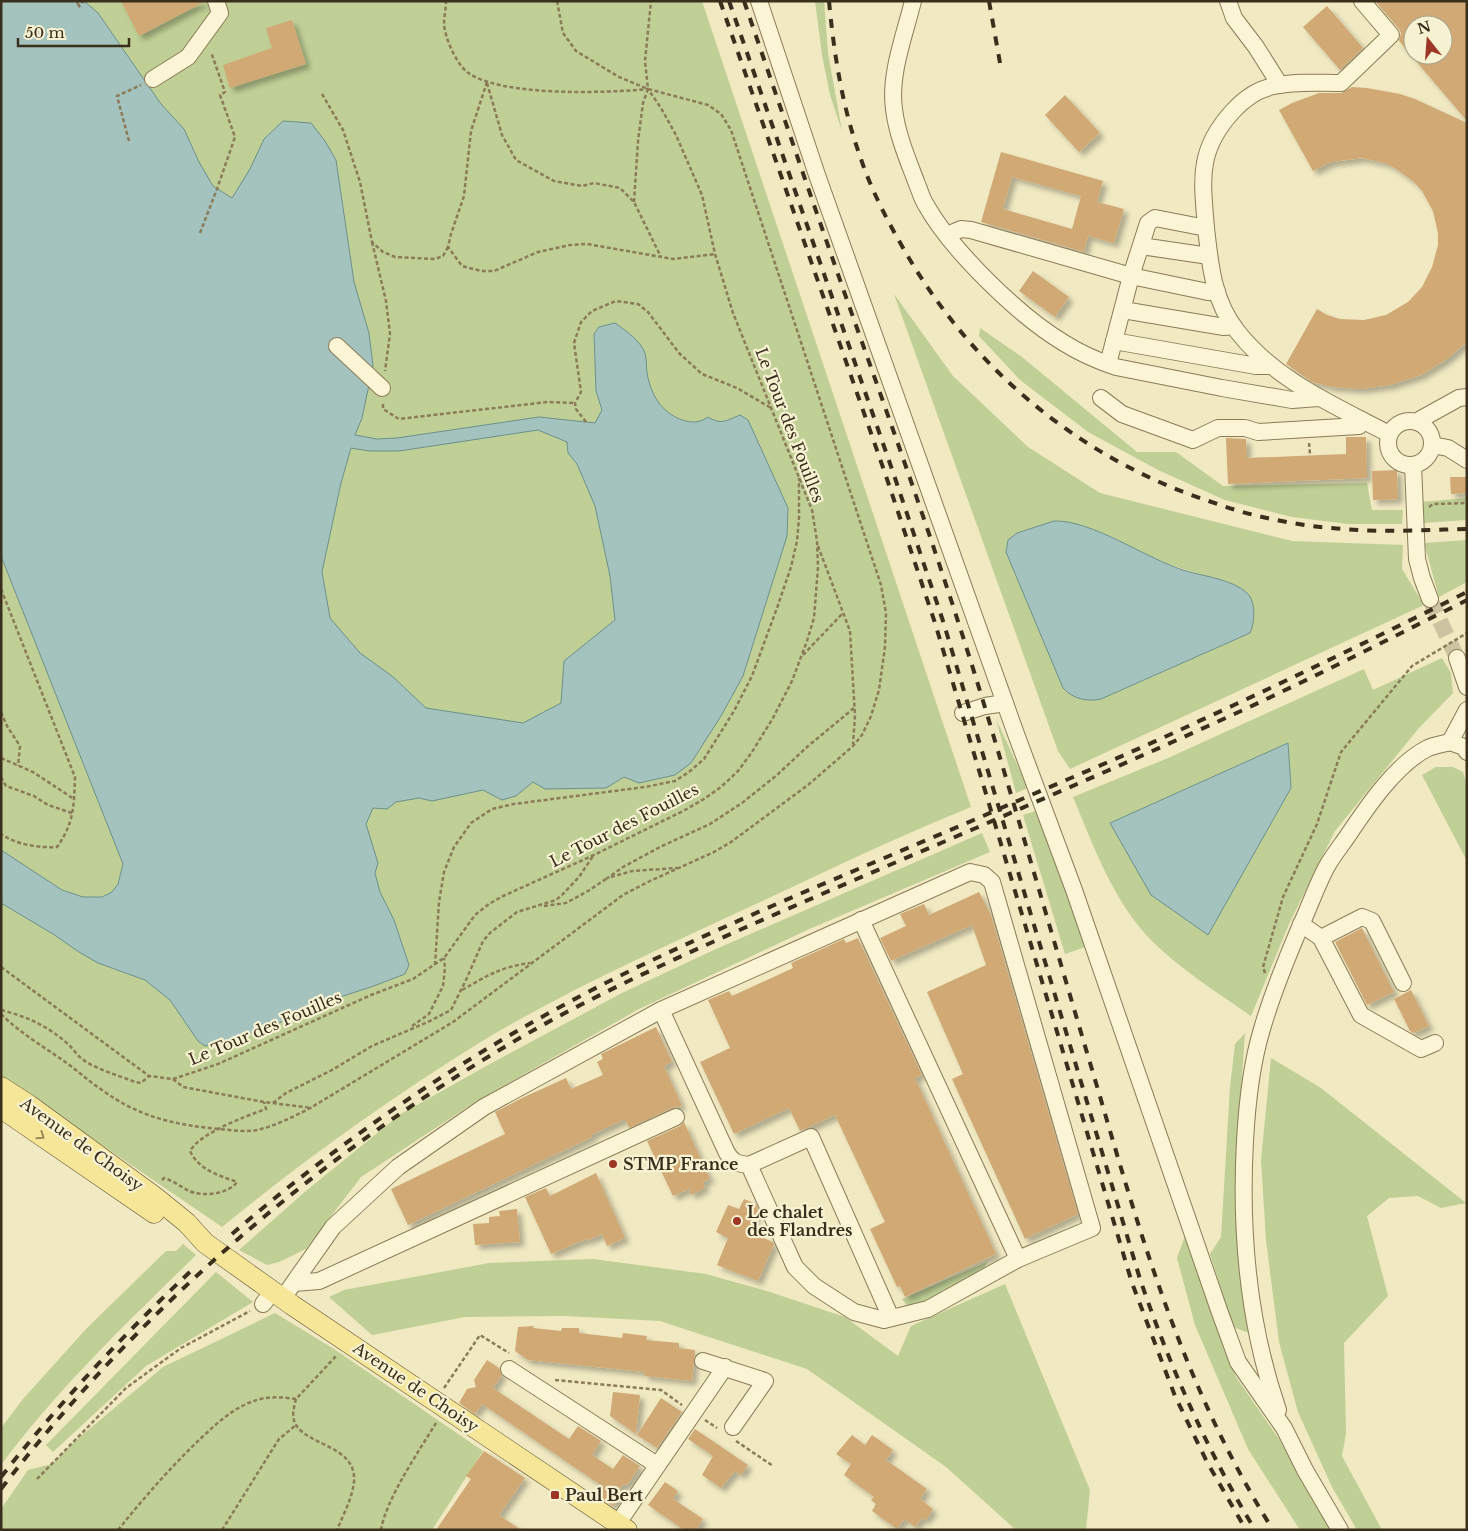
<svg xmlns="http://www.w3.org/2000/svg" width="1468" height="1531" font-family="'Libre Baskerville',serif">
  <defs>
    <filter id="shadow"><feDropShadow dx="4.5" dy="4.5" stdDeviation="2.5" flood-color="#0004"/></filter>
  </defs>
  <rect width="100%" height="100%" fill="#f0e9c2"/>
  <!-- green -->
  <g fill="#bfcf95" fill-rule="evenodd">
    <path d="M1,1h701l269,806c-72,29 -142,63 -213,96 -94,44 -190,86 -279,140 -90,56 -175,117 -257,184l-221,-151z"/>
    <polygon points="815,1 824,1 828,53 842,131 830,95 822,55"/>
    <path d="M894,294l59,82 75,71 72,46 192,48 111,4 -1,24 22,36 -354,164 -12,-18zM1062,521l32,9 73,34 64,20 19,49 -149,66z"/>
    <polygon points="980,328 1022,357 1137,452 1176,452 1223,486 1367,483 1372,510 1403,510 1402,524 1348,524 1292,517 1225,500 1158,470 1088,432 1020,380 979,336"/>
    <polygon points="1467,498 1467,520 1423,523 1421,502"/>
    <polygon points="1467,540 1467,582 1439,597 1424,543"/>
    <path d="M1442,658l9,15 2,20 -34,35 -84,103 -46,93 -38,92c-33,-23 -68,-45 -97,-73 -40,-39 -60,-96 -81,-146l95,-39 196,-89 9,21zM1288,743l3,45 -181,36v-1z"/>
    <polygon points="996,719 1028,788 1016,793"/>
    <polygon points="1436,767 1453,767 1463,772 1467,787 1467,861 1422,775"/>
    <polygon points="1038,810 1085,947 1065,954 1023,815"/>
    <polygon points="982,833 990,852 807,930 639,1009 475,1102 361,1177 306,1249 279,1262 267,1265 239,1250 307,1190 401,1114 488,1065 622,993 716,949"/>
    <polygon points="1245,1033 1236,1164 1238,1242 1249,1333 1233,1327 1210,1254 1221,1237 1230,1087 1235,1044"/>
    <polygon points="1271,1058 1321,1088 1466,1203 1441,1208 1418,1196 1389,1198 1367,1216 1388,1296 1344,1343 1346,1433 1342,1456 1382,1530 1357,1530 1332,1487 1298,1412 1279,1342 1266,1240 1261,1160"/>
    <polygon points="1185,1236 1236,1377 1279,1439 1332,1530 1300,1530 1248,1449 1195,1325 1177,1258"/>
    <path d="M183,1244l13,11c-68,67 -138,133 -195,210v-37l22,-29 64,-71 79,-77h10z"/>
    <polygon points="593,1259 706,1274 770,1292 845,1317 898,1356 911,1326 1005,1284 1090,1490 1086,1530 1016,1530 946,1467 807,1369 660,1321 565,1316 465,1317 372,1335 329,1297 344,1290 489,1263"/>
    <polygon points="987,1262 982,1274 909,1308 902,1299"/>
    <polygon points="216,1272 253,1302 146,1366 53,1452 46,1445"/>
    <polygon points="275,1313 334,1349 483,1451 432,1530 1,1530 1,1509 28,1470 52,1464 74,1442 163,1367"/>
  </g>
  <!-- water -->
  <g fill="#a4c3be" stroke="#6b918d" fill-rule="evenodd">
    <path d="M1,1h83l14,12 63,91 23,25 15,33 14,24 19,12 18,-29 14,-30 19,-18 28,2 14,18 11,19 18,122 15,51 4,33 -11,52 -7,17 22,4 20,-1 142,-21 56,6 7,-13 -6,-19 -2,-57 5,-7 16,-4c11,8 25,17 30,30 2,6 1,14 2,20 4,22 14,39 35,47 10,3 18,3 26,-3 13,8 18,4 32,-2l8,5 40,88 -1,28 -44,140 -22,40 -30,47 -16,12 -36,8 -15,-6 -18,11 -61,1 -12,-7 -17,14 -14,4 -19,-10 -51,11 -13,-3 -23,4 -9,7 -14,-1 -7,16 12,39 -3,10 5,19 14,28 15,45 -4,9 -34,13 -56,18 -36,18 -56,20 -18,3 -7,-5 -28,-41 -25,-20 -47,-17 -19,-11 -26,-18 -52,-31v-53l61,40 21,7h19l10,-5 6,-8 5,-20 -122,-308zM538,430l29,12 1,11 9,11 18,42 15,70 5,44 -51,41 -3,42 -38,20 -97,-15 -34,-32 -32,-23 -30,-35 -8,-46 19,-89 10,-35 18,3h30z"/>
    <path d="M1054,521c39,-1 92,38 132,50 17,5 48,9 61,22 9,8 8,29 3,40l-149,66c-14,3 -28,0 -38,-11l-57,-136 2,-12 9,-7z"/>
    <polygon points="1288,743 1291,788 1208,935 1151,895 1110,823"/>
  </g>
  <!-- building -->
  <g fill="#d0a975" fill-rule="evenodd" filter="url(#shadow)">
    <polygon points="121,1 206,1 139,36"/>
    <path d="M1375,1h92v120l-68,-80 2,-8 -2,-4zM1413,25h30v30h-30z"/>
    <polygon points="1327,6 1363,48 1340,70 1303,27"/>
    <polygon points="292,20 306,64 230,88 223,65 272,48 266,28"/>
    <polygon points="1352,87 1367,88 1400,94 1415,99 1467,123 1467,342 1447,359 1421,375 1390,385 1361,389 1332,387 1312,382 1286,364 1317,309 1327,315 1340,319 1364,320 1386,315 1408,302 1422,287 1432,267 1438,245 1438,233 1433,211 1422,191 1414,182 1396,169 1385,163 1362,158 1331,162 1313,171 1279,110 1292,103 1319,93 1341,93"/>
    <polygon points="1065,95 1100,133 1079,152 1045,115"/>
    <path d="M1001,152l102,29 -6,21 27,7 -10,34 -26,-7 -4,16 -103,-30zM1012,177l69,19 -9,33 -69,-20z"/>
    <polygon points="1033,271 1069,297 1055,317 1019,291"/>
    <polygon points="1346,437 1366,437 1367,478 1228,484 1226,438 1246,439 1247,458 1346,454"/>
    <polygon points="1397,470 1398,499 1373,500 1372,471"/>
    <polygon points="1450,477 1467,477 1467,493 1451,494"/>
    <polygon points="979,892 991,915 1078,1214 1025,1239 952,1079 963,1074 927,992 986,965 972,925 891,961 880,938 906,926 900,914 924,904 929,915"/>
    <polygon points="1362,928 1394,992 1367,1005 1335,942"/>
    <polygon points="858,938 922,1075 915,1078 996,1254 905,1297 900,1286 897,1287 870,1229 885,1222 835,1115 800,1131 789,1108 734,1134 700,1062 730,1048 708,1000 729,991 732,996 793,968 791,963 844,939 846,943"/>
    <polygon points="1411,990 1429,1026 1414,1033 1410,1031 1394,999"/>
    <polygon points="656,1027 672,1062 664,1066 682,1106 672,1108 629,1128 625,1119 591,1135 592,1137 408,1225 391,1189 505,1134 495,1112 524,1097 566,1078 571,1089 603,1075 597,1062 603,1059 601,1054"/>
    <polygon points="684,1122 710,1179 703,1182 705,1188 691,1195 689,1189 673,1196 647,1141 680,1126"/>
    <polygon points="596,1173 625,1238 607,1246 602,1234 586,1241 586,1239 551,1254 525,1197 546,1188 550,1196"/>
    <polygon points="744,1199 756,1204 758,1210 749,1232 773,1242 774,1244 758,1281 717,1265 728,1238 716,1232 728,1205 739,1209"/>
    <polygon points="517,1209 520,1242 475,1245 473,1224 489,1223 489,1217 500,1216 499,1211"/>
    <polygon points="534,1326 533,1328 561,1331 562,1328 579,1328 579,1333 622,1338 623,1333 647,1336 646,1340 679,1343 679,1348 695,1350 692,1381 644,1376 645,1372 528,1360 515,1351 518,1327"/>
    <polygon points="487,1360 499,1368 502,1375 493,1388 569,1439 578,1426 601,1441 592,1455 613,1469 623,1455 640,1466 628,1484 620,1486 621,1493 613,1506 596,1495 602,1486 482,1404 475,1414 459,1403 467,1389 476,1387 474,1380"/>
    <polygon points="613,1392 640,1395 636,1434 610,1416"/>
    <polygon points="661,1398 682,1412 657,1448 637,1435"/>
    <polygon points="695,1429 748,1465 741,1475 735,1471 721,1488 702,1475 713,1456 688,1439"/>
    <polygon points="852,1435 865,1445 872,1435 893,1450 886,1460 927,1489 920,1499 933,1509 926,1520 922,1518 915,1527 904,1519 897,1529 872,1511 876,1504 871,1500 874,1497 844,1475 851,1464 836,1454"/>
    <polygon points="484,1451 525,1478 499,1515 521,1530 436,1530 471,1479 466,1476"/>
    <polygon points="665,1482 678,1491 673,1499 703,1519 696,1530 684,1530 648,1505"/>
  </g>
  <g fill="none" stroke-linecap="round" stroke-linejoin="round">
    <!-- minor-tunnel -->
    <polyline stroke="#ccc4a1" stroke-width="16" stroke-dasharray="16 8" stroke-linecap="butt" points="1430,599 1457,658"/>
    <defs>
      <g id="minor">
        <polyline points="759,1 817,175 1016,734 1074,890 1219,1310 1238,1362 1284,1428 1305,1470 1340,1530"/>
        <path d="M913,1c-8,33 -24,74 -19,108 3,26 14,51 23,75 3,7 5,15 9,21 26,46 93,111 138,138 16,10 34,18 52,24l106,21 70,12 27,-2"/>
        <polyline points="1228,1 1234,18 1256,47 1280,85"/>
        <path d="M1362,1l29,34 -50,48c-22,0 -45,-2 -67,3 -16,3 -31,14 -41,25 -36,39 -31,68 -27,117 4,36 7,73 31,103 39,50 97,74 152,103"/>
        <polyline points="153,79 188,57 220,13 216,1"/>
        <polyline points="947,235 961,229 971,230 1131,276 1208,292 1217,292"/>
        <polyline points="1141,246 1209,256"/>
        <polyline points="1123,310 1224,327 1233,326"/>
        <polyline points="1114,341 1256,366 1270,366"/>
        <polyline points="337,346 382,388"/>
        <polyline points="1108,364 1131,276 1148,223 1155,218 1206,228"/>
        <polyline points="1101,398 1122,414 1193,440 1218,428 1245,428 1258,432 1359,426 1362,420"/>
        <circle cx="1410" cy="443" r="22"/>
        <polyline points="1419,422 1421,419 1459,398 1467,397"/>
        <polyline points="1432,445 1448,448 1467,460"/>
        <polyline points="1413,465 1417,559 1422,578 1430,599"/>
        <polyline points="1457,658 1467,687"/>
        <polyline points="1467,710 1450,742 1464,747 1467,752"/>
        <polyline points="963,713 985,706 1005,703"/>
        <polyline points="861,920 1018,1259"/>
        <polyline points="1301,924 1321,938 1361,1015 1421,1049 1435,1043"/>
        <polyline points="1321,938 1362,917 1372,921 1403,983"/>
        <polyline points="749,1165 811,1137 891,1318"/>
        <polyline points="294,1283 319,1281 676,1117"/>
        <path d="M283,1298l50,-71 65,-60 86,-60 177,-97 309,-138 14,3 8,7 100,346 -74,31 -90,50 -44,11 -30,-8 -40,-26 -19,-19 -46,-102c-10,-1 -16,-2 -22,-12l-66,-143"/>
        <polyline points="263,1304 273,1291"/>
        <polyline points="703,1361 765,1381 733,1427"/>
        <polyline points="509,1369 657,1465"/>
        <path d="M1278,1410c-30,-87 -38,-178 -33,-269 2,-37 6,-76 17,-112 10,-35 24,-69 38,-102 9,-19 16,-40 26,-59 6,-11 14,-21 21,-31 20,-30 49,-73 81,-89 7,-3 15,-4 22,-6"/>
        <polyline points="618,1523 725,1367"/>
      </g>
      <g id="major">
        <polyline points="1,1087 29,1105 155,1197 187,1223 205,1243 292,1305 627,1530"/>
        <polyline points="1,1108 154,1213"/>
      </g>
    </defs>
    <!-- minor casing -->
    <use href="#minor" stroke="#8b7b58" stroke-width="18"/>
    <!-- major casing -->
    <use href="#major" stroke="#58482c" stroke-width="21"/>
    <!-- path -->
    <g stroke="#8b7b58" stroke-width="2.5" stroke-dasharray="4 2.5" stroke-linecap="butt">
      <polyline points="77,1 78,4 85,1"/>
      <polyline points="78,4 81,9"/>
      <polyline points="487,82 471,131 464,196 451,234 448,247 462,266 481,271 494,271 538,252 570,245 587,244 673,259 715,254"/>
      <polyline points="487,83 502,135 516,160 554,181 582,186 594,183 620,188 634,202 661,257"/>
      <polyline points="322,94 343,130 360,182 372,242 383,252 395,257 435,259 443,256 448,247"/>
      <polyline points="129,141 117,96 141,85"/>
      <polyline points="634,202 638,141 643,103 648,89 645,61 651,1"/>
      <polyline points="200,233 217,189 235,137 220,95 225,92 211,52"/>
      <polyline points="372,242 386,301 390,334 385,371"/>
      <polyline points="383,404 383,409 399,419 547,402 575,403"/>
      <polyline points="586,422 576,409 575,403 581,392 574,343 581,322 592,311 616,301 638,304 648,312 679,353 702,374 737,388 771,408"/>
      <polyline points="1309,443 1310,454"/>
      <polyline points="1429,507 1433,504 1467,503"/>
      <polyline points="818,546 850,631 855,716 853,744"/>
      <path d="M1,589l74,188c-1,29 -1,46 -18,70 -18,1 -40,-2 -56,-13"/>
      <polyline points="803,655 843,613"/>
      <polyline points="1,712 7,726 20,746 18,766"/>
      <polyline points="1,758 33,772 74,799"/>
      <polyline points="1,777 6,786 34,796 48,805 72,813"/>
      <polyline points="611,877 632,871 677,868"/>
      <polyline points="606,879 623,867 662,846 710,824 742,803 777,775 807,747 854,708"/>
      <polyline points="544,906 566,903 588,891 606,879"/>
      <polyline points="435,965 439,902 444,872 454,847 471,823 492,809 514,804 645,787 675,781 689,772 704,759 734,711 752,676 777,608 791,567 797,541 799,518 799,478"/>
      <path d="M1,967l148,109 24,3 45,-15 153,-69 42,-16 31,-21 31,-43 14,-11 14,-8 91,-41 91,-45 19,-11 17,-12 17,-16 14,-19 21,-34 19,-37 15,-40 7,-23 4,-51 -1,-26 -5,-31 -79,-197 -18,-59 -13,-59 -26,-60 -15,-27 -13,-19c-41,4 -148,8 -181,-17 -11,-9 -22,-34 -23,-48 0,-7 2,-15 2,-23"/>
      <polyline points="1265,973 1263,967 1283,897 1317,824 1341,752 1412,666 1467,633"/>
      <path d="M462,990c25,-14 38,-23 68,-27"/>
      <path d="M1,1010c27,7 47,16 68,35 4,4 8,10 13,14 15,11 36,16 53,23l6,1 8,-7"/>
      <path d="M1,1014c20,20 45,34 67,50 12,9 22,18 34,26 37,27 73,35 117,39 14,1 29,4 42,0 16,-4 31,-12 46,-19l146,-88 170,-127 27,-14 64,-29 17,-10 77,-57 45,-39 9,-11 9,-19 8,-26 6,-43 1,-34 -5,-28 -150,-455 -10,-16 -13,-9 -60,-16 -29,-12 -43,-26 -13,-18 -6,-32"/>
      <polyline points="412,1026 429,1014 443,986 445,968 444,958"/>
      <polyline points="173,1079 183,1087 264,1102 312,1108"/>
      <polyline points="273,1103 286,1093 332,1070 372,1046 430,1021 451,1010 466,980 483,941 490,933 517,912 556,900 563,894 579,877 593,856"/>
      <path d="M162,1180l2,-2c10,3 17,9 25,13 14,6 40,3 48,-9 -19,-7 -38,-12 -47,-31 10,-18 56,-35 76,-42l-2,-7"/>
      <polyline points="555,1380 661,1390 682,1405"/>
      <polyline points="444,1388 480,1335 509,1353"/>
      <path d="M296,1399c-2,8 -5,18 0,26 13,21 61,21 58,57 -2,17 -11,33 -17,48"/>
      <polyline points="705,1420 717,1428"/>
      <polyline points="736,1441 773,1466"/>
      <polyline points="37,1479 126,1388 181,1348 250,1311"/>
      <path d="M118,1530c25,-31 51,-61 80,-89 16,-15 34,-33 56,-40 12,-5 29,-4 42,-2l41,-44"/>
      <polyline points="222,1530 279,1439 296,1425"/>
      <path d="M381,1530c5,-31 38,-79 55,-107"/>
    </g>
    <!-- minor -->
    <use href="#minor" stroke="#fbf5d5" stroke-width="16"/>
    <!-- major -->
    <use href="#major" stroke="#f6e697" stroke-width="20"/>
    <!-- rail -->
    <g stroke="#3a2f1d" stroke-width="4" stroke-dasharray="9 9" stroke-linecap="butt">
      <polyline points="720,1 886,476 935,623 1132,1283 1175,1396 1207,1462 1246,1530"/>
      <path d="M729,1l165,474 49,146 197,658c30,88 67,171 115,251"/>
      <path d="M744,1c36,105 72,211 109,316 50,140 100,281 142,424 35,117 69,235 104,352 45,155 87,298 174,437"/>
      <path d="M829,1c5,53 13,105 31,155 11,34 28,66 46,97 65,112 163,196 285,242 21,7 42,15 63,20 25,6 51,11 78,13 45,5 90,2 135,1"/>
      <polyline points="989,1 1000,63"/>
      <path d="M232,1234c124,-107 262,-198 410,-269 111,-53 227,-100 341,-149 70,-31 142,-60 212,-93 92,-42 182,-86 272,-131"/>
      <path d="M1,1477c59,-75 123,-143 192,-208"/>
      <path d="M1,1489c142,-184 323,-338 524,-454 70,-40 145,-74 219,-107 77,-34 155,-67 232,-100 78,-34 155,-67 232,-102 87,-39 173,-83 259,-126"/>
    </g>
  </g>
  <!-- one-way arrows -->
  <defs><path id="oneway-chevron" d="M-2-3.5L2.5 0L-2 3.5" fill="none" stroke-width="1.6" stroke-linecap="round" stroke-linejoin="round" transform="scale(1.25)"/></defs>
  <use stroke="#988a5a" href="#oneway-chevron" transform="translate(41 1136) rotate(34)"/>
  <!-- markers -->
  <g fill="#9d3625" stroke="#f7f2d2" stroke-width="2">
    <circle cx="613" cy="1164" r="5"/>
    <circle cx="737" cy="1221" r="5"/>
    <rect x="550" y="1490" width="10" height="10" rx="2.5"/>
  </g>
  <g text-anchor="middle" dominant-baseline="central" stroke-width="4.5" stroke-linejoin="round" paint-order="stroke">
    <!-- street labels -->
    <g font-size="16" fill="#3a2f1d" stroke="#f7f2d2">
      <text transform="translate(790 425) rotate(69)">Le Tour des Fouilles</text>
      <text transform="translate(624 825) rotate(-27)">Le Tour des Fouilles</text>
      <text transform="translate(265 1028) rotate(-23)">Le Tour des Fouilles</text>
      <text transform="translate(82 1144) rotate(36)">Avenue de Choisy</text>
      <text transform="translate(416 1387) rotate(34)">Avenue de Choisy</text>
    </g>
    <!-- poi labels -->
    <g font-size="16" font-weight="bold" fill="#3a2f1d" stroke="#f7f2d2" text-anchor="start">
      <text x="623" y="1164">STMP France</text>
      <text x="747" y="1212">Le chalet<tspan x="747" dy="18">des Flandres</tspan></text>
      <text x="565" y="1495">Paul Bert</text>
    </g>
  </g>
  <!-- border -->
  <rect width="1468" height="1531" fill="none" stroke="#3a2f1d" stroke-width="5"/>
  <!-- north arrow -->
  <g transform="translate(1428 40) rotate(343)"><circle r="24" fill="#f7f2d2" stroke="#aba48a"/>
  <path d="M0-4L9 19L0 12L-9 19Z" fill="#9d3625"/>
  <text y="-8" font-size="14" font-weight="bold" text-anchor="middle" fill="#3a2f1d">N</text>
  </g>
  <!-- scale -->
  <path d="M18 38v8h111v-8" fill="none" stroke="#3a2f1d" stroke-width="2.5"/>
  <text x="25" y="38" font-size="15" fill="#3a2f1d" stroke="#f7f2d2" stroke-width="4" paint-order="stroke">50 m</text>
</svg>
